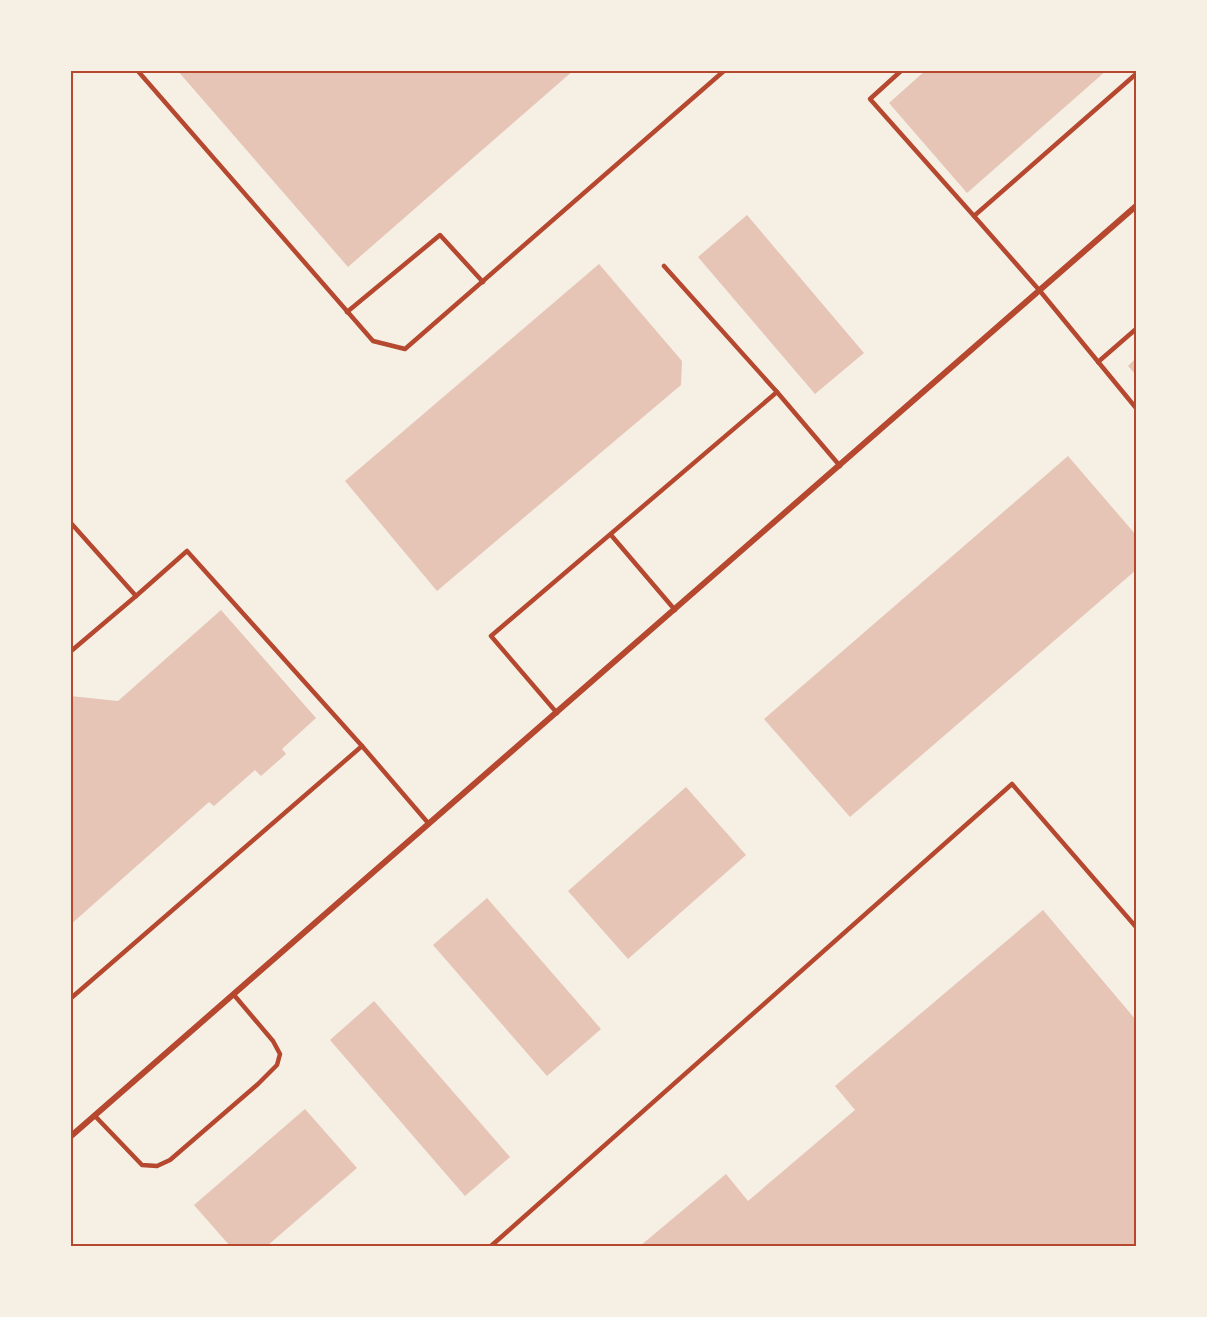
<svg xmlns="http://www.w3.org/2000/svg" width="1207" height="1317" font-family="Rubik,sans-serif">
  <rect width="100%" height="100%" fill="#f6efe4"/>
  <!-- building -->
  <g fill="#e6c5b7">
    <polygon points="177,70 574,70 348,267"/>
    <polygon points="926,70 1107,70 967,193 889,103"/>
    <polygon points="747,215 864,353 815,394 698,257"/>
    <polygon points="599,264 682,361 681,385 437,591 345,481"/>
    <polygon points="1136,358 1136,375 1128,366"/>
    <polygon points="1068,456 1136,535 1136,570 850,817 764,719"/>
    <polygon points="221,610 316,718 282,749 286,754 261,776 255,770 214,806 209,802 70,925 70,696 118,701"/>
    <polygon points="686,787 746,855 628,959 568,891"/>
    <polygon points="487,898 601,1029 547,1076 433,945"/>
    <polygon points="1043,910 1136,1020 1136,1246 640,1246 726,1174 748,1201 855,1110 835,1086"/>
    <polygon points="374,1001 510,1157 465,1196 330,1040"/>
    <polygon points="305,1109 357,1168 267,1246 230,1246 194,1205"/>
  </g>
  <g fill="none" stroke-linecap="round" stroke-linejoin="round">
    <!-- service -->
    <g stroke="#b5482f" stroke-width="4.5">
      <polyline points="137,70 373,341 405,349 725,70"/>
      <polyline points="902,70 870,99 974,216"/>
      <polyline points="1136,74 974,216 1040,291 1136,408"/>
      <polyline points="664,266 777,392"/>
      <polyline points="347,312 440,235 483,282"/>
      <polyline points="1098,362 1136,329"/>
      <polyline points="70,522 136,596 70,652"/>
      <polyline points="611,535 675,610"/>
      <polyline points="136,596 187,551 362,746"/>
      <polyline points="557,713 491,636 777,392 840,466"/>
      <polyline points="70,999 362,746 429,824"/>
      <polyline points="95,1116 142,1165 157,1166 170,1160 258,1084 277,1065 280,1054 273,1041 234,995"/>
      <polyline points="491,1246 1012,784 1136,927"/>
    </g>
    <!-- minor -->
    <polyline stroke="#b5482f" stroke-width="6" points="70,1137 1136,206"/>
  </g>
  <!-- border -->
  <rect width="1207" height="1317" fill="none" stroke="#f6efe4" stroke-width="144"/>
  <rect x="72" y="72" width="1063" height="1173" fill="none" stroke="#b5482f" stroke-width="2"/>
</svg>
